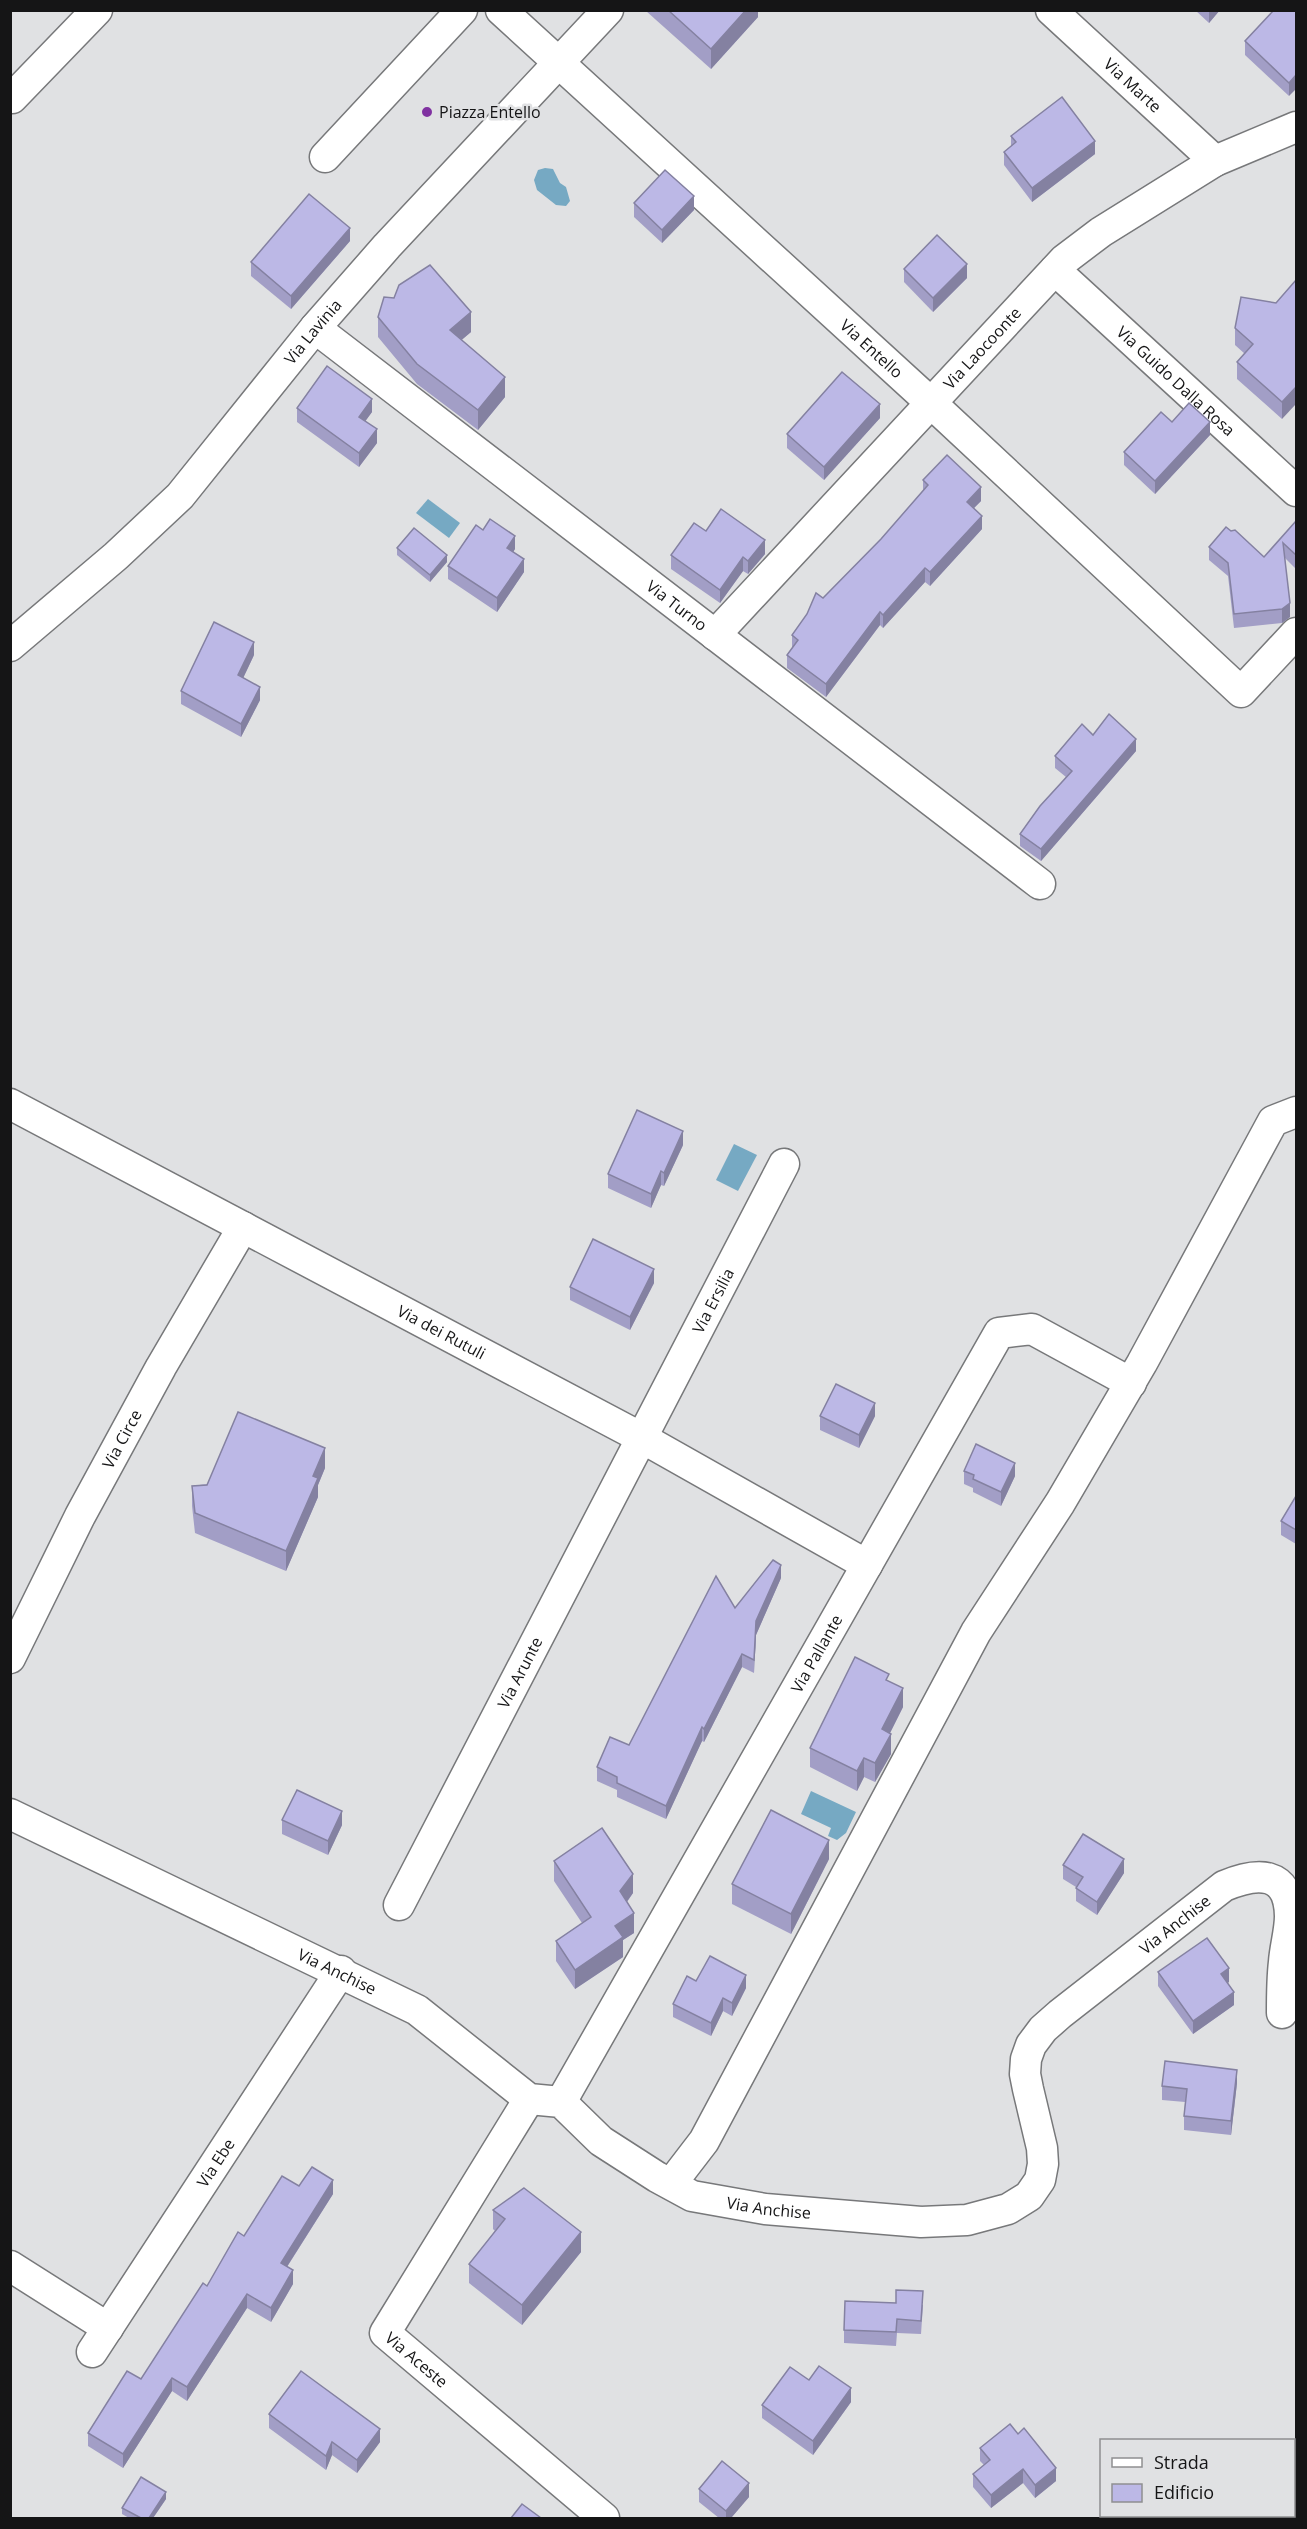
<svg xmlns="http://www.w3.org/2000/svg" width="1307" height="2529" font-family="'Open Sans',sans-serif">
  <rect width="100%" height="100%" fill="#e0e1e3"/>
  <!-- water -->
  <g fill="#76a9c3">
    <polygon points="545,168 553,169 560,183 566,187 570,201 566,206 556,205 537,190 534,180 538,170"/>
    <polygon points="428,499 460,523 449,538 416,513"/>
    <polygon points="734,1144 757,1155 738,1191 716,1180"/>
    <polygon points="811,1791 856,1812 846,1833 837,1840 828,1836 831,1828 801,1814"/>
  </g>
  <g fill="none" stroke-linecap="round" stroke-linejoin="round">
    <defs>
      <g id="street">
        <path id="s1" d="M501,10l429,392 311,290 55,-59"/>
        <path id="s2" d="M1051,10l164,151"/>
        <polyline points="12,98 97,10"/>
        <polyline points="325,157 462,10"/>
        <path id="s3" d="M1055,270l241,221"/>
        <path id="s4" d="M315,328l725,556"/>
        <path id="s5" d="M715,635l349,-375 37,-28 114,-71 81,-34"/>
        <path id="s6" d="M10,646l106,-90 64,-60 135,-168 72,-82 221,-236"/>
        <path id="s7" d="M10,1104l632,334 225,127"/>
        <path id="s8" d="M10,1658l70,-142 81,-149 82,-140"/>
        <path id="s9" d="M10,1814l407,196 112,89 32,3 40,39 56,36 35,19 73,13 156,13 46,-2 41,-11 21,-13 11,-16 3,-16 -1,-16 -14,-59 -3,-15 1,-15 5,-14 12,-16 17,-15 164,-128c33,-14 65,-16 66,30 0,15 -5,31 -6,46 -2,17 -2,34 -2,51"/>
        <path id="s10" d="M399,1905l385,-741"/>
        <path id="s11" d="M529,2099l-144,234 219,185"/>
        <path id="s12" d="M561,2102l438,-769 33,-4 99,54"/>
        <polyline points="671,2184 704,2141 976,1632 1060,1503 1142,1363 1273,1121 1296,1112"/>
        <polyline points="10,2266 108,2328"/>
        <path id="s13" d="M92,2352l249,-381"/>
      </g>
    </defs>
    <!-- street casing -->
    <use href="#street" stroke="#77787a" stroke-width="33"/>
    <!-- street -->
    <use href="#street" stroke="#fff" stroke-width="30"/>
  </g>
  <!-- wall -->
  <g fill="#a29ec6">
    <polygon points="758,10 758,17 711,69 646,11"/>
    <polygon points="1195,10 1220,10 1209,23"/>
    <polygon points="1296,10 1289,96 1245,55 1245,41"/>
    <polygon points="1011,136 1095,154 1032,202 1004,165 1004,152 1011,146"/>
    <polygon points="634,203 694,210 662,243 634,217"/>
    <polygon points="350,241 291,309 251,276 251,262"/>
    <polygon points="904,269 967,278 933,312 904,282"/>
    <polygon points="1296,280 1282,419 1237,379 1237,362 1245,354 1235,345 1235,328 1276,303"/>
    <polygon points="378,317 471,332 461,340 505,397 478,430 417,384 378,337"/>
    <polygon points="297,408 372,412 365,421 377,443 359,467 297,422"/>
    <polygon points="880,418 824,480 787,448 787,434"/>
    <polygon points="1172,422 1210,435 1155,494 1124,465 1124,452"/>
    <polygon points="923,480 981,501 974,508 982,529 930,586 925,582 883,628 880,625 826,697 787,668 787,655 792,648 792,635 823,598 881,539 923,491"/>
    <polygon points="1296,521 1296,569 1285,558 1290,617 1282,623 1234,628 1228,576 1209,560 1209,547 1264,557"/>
    <polygon points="706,531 765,554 748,574 743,571 720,603 671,569 671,555"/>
    <polygon points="397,548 447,562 430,582 397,555"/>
    <polygon points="515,549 513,552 524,572 497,612 448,579 448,566"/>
    <polygon points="254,655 243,678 260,700 241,737 181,704 181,691"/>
    <polygon points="1093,735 1136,751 1041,861 1020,846 1020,834 1066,777 1055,768 1055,756"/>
    <polygon points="683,1145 664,1186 661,1185 651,1208 608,1188 608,1174"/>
    <polygon points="654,1283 630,1330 570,1300 570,1287"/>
    <polygon points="820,1416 875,1416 859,1448 820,1430"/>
    <polygon points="325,1468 318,1485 318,1497 286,1571 195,1533 192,1506 192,1486"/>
    <polygon points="964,1471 1015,1476 1001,1506 973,1492 973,1488 964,1484"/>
    <polygon points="1296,1496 1296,1544 1281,1535 1281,1521"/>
    <polygon points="781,1578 756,1635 754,1673 742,1667 704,1742 702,1741 666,1819 617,1797 617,1790 597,1781 597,1767 629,1745 735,1608"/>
    <polygon points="889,1681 903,1707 890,1733 891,1754 875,1782 864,1777 857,1791 810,1767 810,1748"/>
    <polygon points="282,1820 342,1825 328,1855 282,1834"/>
    <polygon points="829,1859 791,1934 732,1904 732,1884"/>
    <polygon points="554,1861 633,1893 627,1902 634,1933 623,1940 623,1957 575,1989 556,1961 556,1941 582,1923 554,1881"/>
    <polygon points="1063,1865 1124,1873 1097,1915 1076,1901 1076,1887 1063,1879"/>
    <polygon points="1158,1972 1229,1982 1227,1983 1234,2005 1193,2034 1158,1986"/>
    <polygon points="696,1981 746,1988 732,2016 723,2011 711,2036 673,2017 673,2004"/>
    <polygon points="1237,2083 1231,2135 1184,2130 1184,2116 1185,2102 1162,2100 1162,2086"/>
    <polygon points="299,2186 333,2194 287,2267 293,2284 271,2322 247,2308 187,2401 172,2391 123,2468 88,2446 88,2433 141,2379 207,2286 244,2236"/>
    <polygon points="493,2210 581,2252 522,2325 469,2283 469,2264 495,2231 493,2229"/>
    <polygon points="896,2303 923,2305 921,2334 897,2333 896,2346 844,2343 844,2330"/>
    <polygon points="851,2402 813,2455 762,2418 762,2405"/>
    <polygon points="269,2414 380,2442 357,2473 332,2455 326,2470 269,2428"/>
    <polygon points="980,2448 1056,2481 1035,2498 1023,2483 991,2508 973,2487 973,2474 984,2465 980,2461"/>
    <polygon points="699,2489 749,2497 731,2518 719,2518 699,2502"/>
    <polygon points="166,2499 153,2518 129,2518 122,2514 122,2508"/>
  </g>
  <!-- shaded-wall -->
  <g fill="#8481a1">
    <polygon points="746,10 758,10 758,17 711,69 711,49"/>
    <polygon points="1209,10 1220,10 1209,23"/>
    <polygon points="1296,75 1296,89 1289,96 1289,83"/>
    <polygon points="1095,141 1095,154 1032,202 1032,188"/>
    <polygon points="694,196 694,210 662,243 662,230"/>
    <polygon points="350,228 350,241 291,309 291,296"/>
    <polygon points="967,264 967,278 933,312 933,298"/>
    <polygon points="471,312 471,332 450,350 450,330"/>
    <polygon points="505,377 505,397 478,430 478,410"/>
    <polygon points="1296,387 1296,404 1282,419 1282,402"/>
    <polygon points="372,399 372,412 359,430 359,417"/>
    <polygon points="880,404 880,418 824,480 824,467"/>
    <polygon points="1210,422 1210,435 1155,494 1155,481"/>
    <polygon points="377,429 377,443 359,467 359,453"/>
    <polygon points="981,487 981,501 967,515 967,502"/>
    <polygon points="982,516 982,529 930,586 930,572"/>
    <polygon points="515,536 515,549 507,562 507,548"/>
    <polygon points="765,540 765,554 748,574 748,561"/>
    <polygon points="447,555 447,562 430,582 430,575"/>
    <polygon points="743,557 743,571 720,603 720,590"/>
    <polygon points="524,559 524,572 497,612 497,598"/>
    <polygon points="925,568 925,582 883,628 883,615"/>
    <polygon points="1290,603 1290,617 1282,623 1282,609"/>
    <polygon points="880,612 880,625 826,697 826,684"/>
    <polygon points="254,642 254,655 238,689 238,675"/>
    <polygon points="260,687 260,700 241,737 241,724"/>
    <polygon points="1136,739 1136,751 1041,861 1041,849"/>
    <polygon points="683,1131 683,1145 664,1186 664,1173"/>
    <polygon points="661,1171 661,1185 651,1208 651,1194"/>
    <polygon points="654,1269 654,1283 630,1330 630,1317"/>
    <polygon points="875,1403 875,1416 859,1448 859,1435"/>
    <polygon points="325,1448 325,1468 318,1485 318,1497 286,1571 286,1551 313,1476"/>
    <polygon points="1015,1463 1015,1476 1001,1506 1001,1492"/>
    <polygon points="781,1565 781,1578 756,1635 754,1673 756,1621"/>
    <polygon points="742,1654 742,1667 704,1742 704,1729"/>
    <polygon points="903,1688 903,1707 882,1749 882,1729"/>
    <polygon points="702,1727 702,1741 666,1819 666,1806"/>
    <polygon points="891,1734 891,1754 875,1782 875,1763"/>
    <polygon points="864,1758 864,1777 857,1791 857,1771"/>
    <polygon points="342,1811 342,1825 328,1855 328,1841"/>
    <polygon points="829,1840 829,1859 791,1934 791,1914"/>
    <polygon points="1124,1859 1124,1873 1097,1915 1097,1902"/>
    <polygon points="633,1874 633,1893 620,1911 620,1891"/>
    <polygon points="634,1913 634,1933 623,1940 623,1957 575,1989 575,1970 615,1926"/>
    <polygon points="1229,1968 1229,1982 1221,1988 1221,1974"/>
    <polygon points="746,1975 746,1988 732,2016 732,2003"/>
    <polygon points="1234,1992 1234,2005 1193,2034 1193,2021"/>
    <polygon points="723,1998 723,2011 711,2036 711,2023"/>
    <polygon points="1237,2070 1237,2083 1231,2135 1231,2121"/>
    <polygon points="333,2180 333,2194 281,2276 281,2263"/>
    <polygon points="581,2232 581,2252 522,2325 522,2305"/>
    <polygon points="293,2270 293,2284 271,2322 271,2308"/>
    <polygon points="247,2294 247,2308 187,2401 187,2387"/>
    <polygon points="172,2378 172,2391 123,2468 123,2454"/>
    <polygon points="851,2388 851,2402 813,2455 813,2441"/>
    <polygon points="380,2429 380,2442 357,2473 357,2460"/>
    <polygon points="332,2442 332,2455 326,2470 326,2456"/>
    <polygon points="1056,2468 1056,2481 1035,2498 1035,2485"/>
    <polygon points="1023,2469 1023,2483 991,2508 991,2495"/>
    <polygon points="749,2483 749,2497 731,2518 726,2518 726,2511"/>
    <polygon points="166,2492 166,2499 153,2518 149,2518"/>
  </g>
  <!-- building -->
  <g fill="#bcb8e6" stroke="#8481a1" stroke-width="1.5">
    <polygon points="668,10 746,10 711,49"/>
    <polygon points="1274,10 1296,10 1296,75 1289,83 1245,41"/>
    <polygon points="1062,97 1095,141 1032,188 1004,152 1016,142 1011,136"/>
    <polygon points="665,170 694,196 662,230 634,203"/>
    <polygon points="309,194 350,228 291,296 251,262"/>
    <polygon points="937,235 967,264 933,298 904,269"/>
    <polygon points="430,265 471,312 450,330 505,377 478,410 417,364 378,317 384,297 394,298 399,285"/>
    <polygon points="1296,280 1296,387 1282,402 1237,362 1253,344 1235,328 1241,297 1276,303"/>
    <polygon points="327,366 372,399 359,417 377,429 359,453 297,408"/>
    <polygon points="842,372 880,404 824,467 787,434"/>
    <polygon points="1189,403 1210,422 1155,481 1124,452 1161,412 1172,422"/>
    <polygon points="947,455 981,487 967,502 982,516 930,572 925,568 883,615 880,612 826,684 787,655 798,640 792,635 807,614 816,593 823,598 881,539 928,485 923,480"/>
    <polygon points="721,509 765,540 748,561 743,557 720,590 671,555 694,523 706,531"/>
    <polygon points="490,519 515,536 507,548 524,559 497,598 448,566 476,525 483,530"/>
    <polygon points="1296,521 1296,555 1283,543 1290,603 1282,609 1234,614 1228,563 1209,547 1226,527 1231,531 1235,530 1264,557"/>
    <polygon points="414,528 447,555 430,575 397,548"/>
    <polygon points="214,622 254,642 238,675 260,687 241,724 181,691"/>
    <polygon points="1109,714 1136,739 1041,849 1020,834 1040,806 1072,771 1055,756 1082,724 1093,735"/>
    <polygon points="637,1110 683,1131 664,1173 661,1171 651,1194 608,1174"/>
    <polygon points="593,1239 654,1269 630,1317 570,1287"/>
    <polygon points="836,1384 875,1403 859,1435 820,1416"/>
    <polygon points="238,1412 325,1448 313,1476 318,1478 286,1551 195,1513 192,1486 207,1485"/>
    <polygon points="976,1444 1015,1463 1001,1492 973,1479 974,1475 964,1471"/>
    <polygon points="1296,1496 1296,1530 1281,1521"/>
    <polygon points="773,1560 781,1565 756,1621 754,1660 742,1654 704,1729 702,1727 666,1806 617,1783 617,1777 597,1767 610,1737 629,1745 716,1576 735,1608"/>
    <polygon points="855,1657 889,1674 886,1680 903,1688 882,1729 891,1734 875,1763 864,1758 857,1771 810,1748"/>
    <polygon points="297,1790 342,1811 328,1841 282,1820"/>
    <polygon points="771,1810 829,1840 791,1914 732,1884"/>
    <polygon points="602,1828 633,1874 620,1891 634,1913 615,1926 623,1937 575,1970 556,1941 591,1917 554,1861"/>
    <polygon points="1083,1834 1124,1859 1097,1902 1076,1888 1083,1877 1063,1865"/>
    <polygon points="1207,1938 1229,1968 1221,1974 1234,1992 1193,2021 1158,1972"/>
    <polygon points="710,1956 746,1975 732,2003 723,1998 711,2023 673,2004 687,1976 696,1981"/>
    <polygon points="1165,2061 1237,2070 1231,2121 1184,2116 1187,2089 1162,2086"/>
    <polygon points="312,2167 333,2180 281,2263 293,2270 271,2308 247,2294 187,2387 172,2378 123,2454 88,2433 127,2371 141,2379 203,2283 207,2286 238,2232 244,2236 282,2176 299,2186"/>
    <polygon points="524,2188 581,2232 522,2305 469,2264 505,2219 493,2210"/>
    <polygon points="896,2290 923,2291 921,2321 897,2319 896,2332 844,2330 845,2301 896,2303"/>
    <polygon points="819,2366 851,2388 813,2441 762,2405 790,2367 809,2380"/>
    <polygon points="301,2371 380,2429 357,2460 332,2442 326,2456 269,2414"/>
    <polygon points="1010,2424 1018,2434 1024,2428 1056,2468 1035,2485 1023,2469 991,2495 973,2474 990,2460 980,2448"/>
    <polygon points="722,2461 749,2483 726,2511 699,2489"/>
    <polygon points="141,2477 166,2492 149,2518 141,2518 122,2508"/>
    <polygon points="522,2504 541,2518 511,2518"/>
  </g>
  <!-- markers -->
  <circle fill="#8031a1" stroke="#e0e1e3" stroke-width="2" cx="427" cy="112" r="6"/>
  <g text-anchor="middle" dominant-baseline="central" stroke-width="5" stroke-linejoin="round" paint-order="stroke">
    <!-- street labels -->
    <g font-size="16" fill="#151516" stroke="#e0e1e3">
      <text stroke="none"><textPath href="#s2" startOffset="111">Via Marte</textPath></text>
      <text stroke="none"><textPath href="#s6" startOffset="438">Via Lavinia</textPath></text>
      <text stroke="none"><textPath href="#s5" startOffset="392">Via Laocoonte</textPath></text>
      <text stroke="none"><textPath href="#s1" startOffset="502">Via Entello</textPath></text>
      <text stroke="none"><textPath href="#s3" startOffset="164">Via Guido Dalla Rosa</textPath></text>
      <text stroke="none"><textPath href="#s4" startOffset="456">Via Turno</textPath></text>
      <text stroke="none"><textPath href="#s10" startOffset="681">Via Ersilia</textPath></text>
      <text stroke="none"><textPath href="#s7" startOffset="488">Via dei Rutuli</textPath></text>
      <text stroke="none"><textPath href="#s8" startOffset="246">Via Circe</textPath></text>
      <text stroke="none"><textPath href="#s12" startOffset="516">Via Pallante</textPath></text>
      <text stroke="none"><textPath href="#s10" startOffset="262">Via Arunte</textPath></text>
      <text stroke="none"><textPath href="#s9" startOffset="1479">Via Anchise</textPath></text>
      <text stroke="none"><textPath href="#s9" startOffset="363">Via Anchise</textPath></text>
      <text stroke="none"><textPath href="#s13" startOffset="226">Via Ebe</textPath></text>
      <text stroke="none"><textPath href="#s9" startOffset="867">Via Anchise</textPath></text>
      <text stroke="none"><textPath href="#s11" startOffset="316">Via Aceste</textPath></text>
    </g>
    <!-- poi labels -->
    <g font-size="16" fill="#151516" stroke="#e0e1e3" text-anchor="start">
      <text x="439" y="112">Piazza Entello</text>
    </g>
  </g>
  <!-- border -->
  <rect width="1307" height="2529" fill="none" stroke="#151516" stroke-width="24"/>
  <!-- legend -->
  <rect x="1100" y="2439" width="195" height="78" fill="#e0e1e3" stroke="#8f8f91" stroke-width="1.5"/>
  <rect x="1112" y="2458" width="30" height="9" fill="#ffffff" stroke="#8f8f91" stroke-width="1.5"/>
  <text x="1154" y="2469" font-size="18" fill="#151516">Strada</text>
  <rect x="1112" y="2484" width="30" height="18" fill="#bcb8e6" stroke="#8f8f91" stroke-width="1.5"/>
  <text x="1154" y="2499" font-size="18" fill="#151516">Edificio</text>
</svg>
